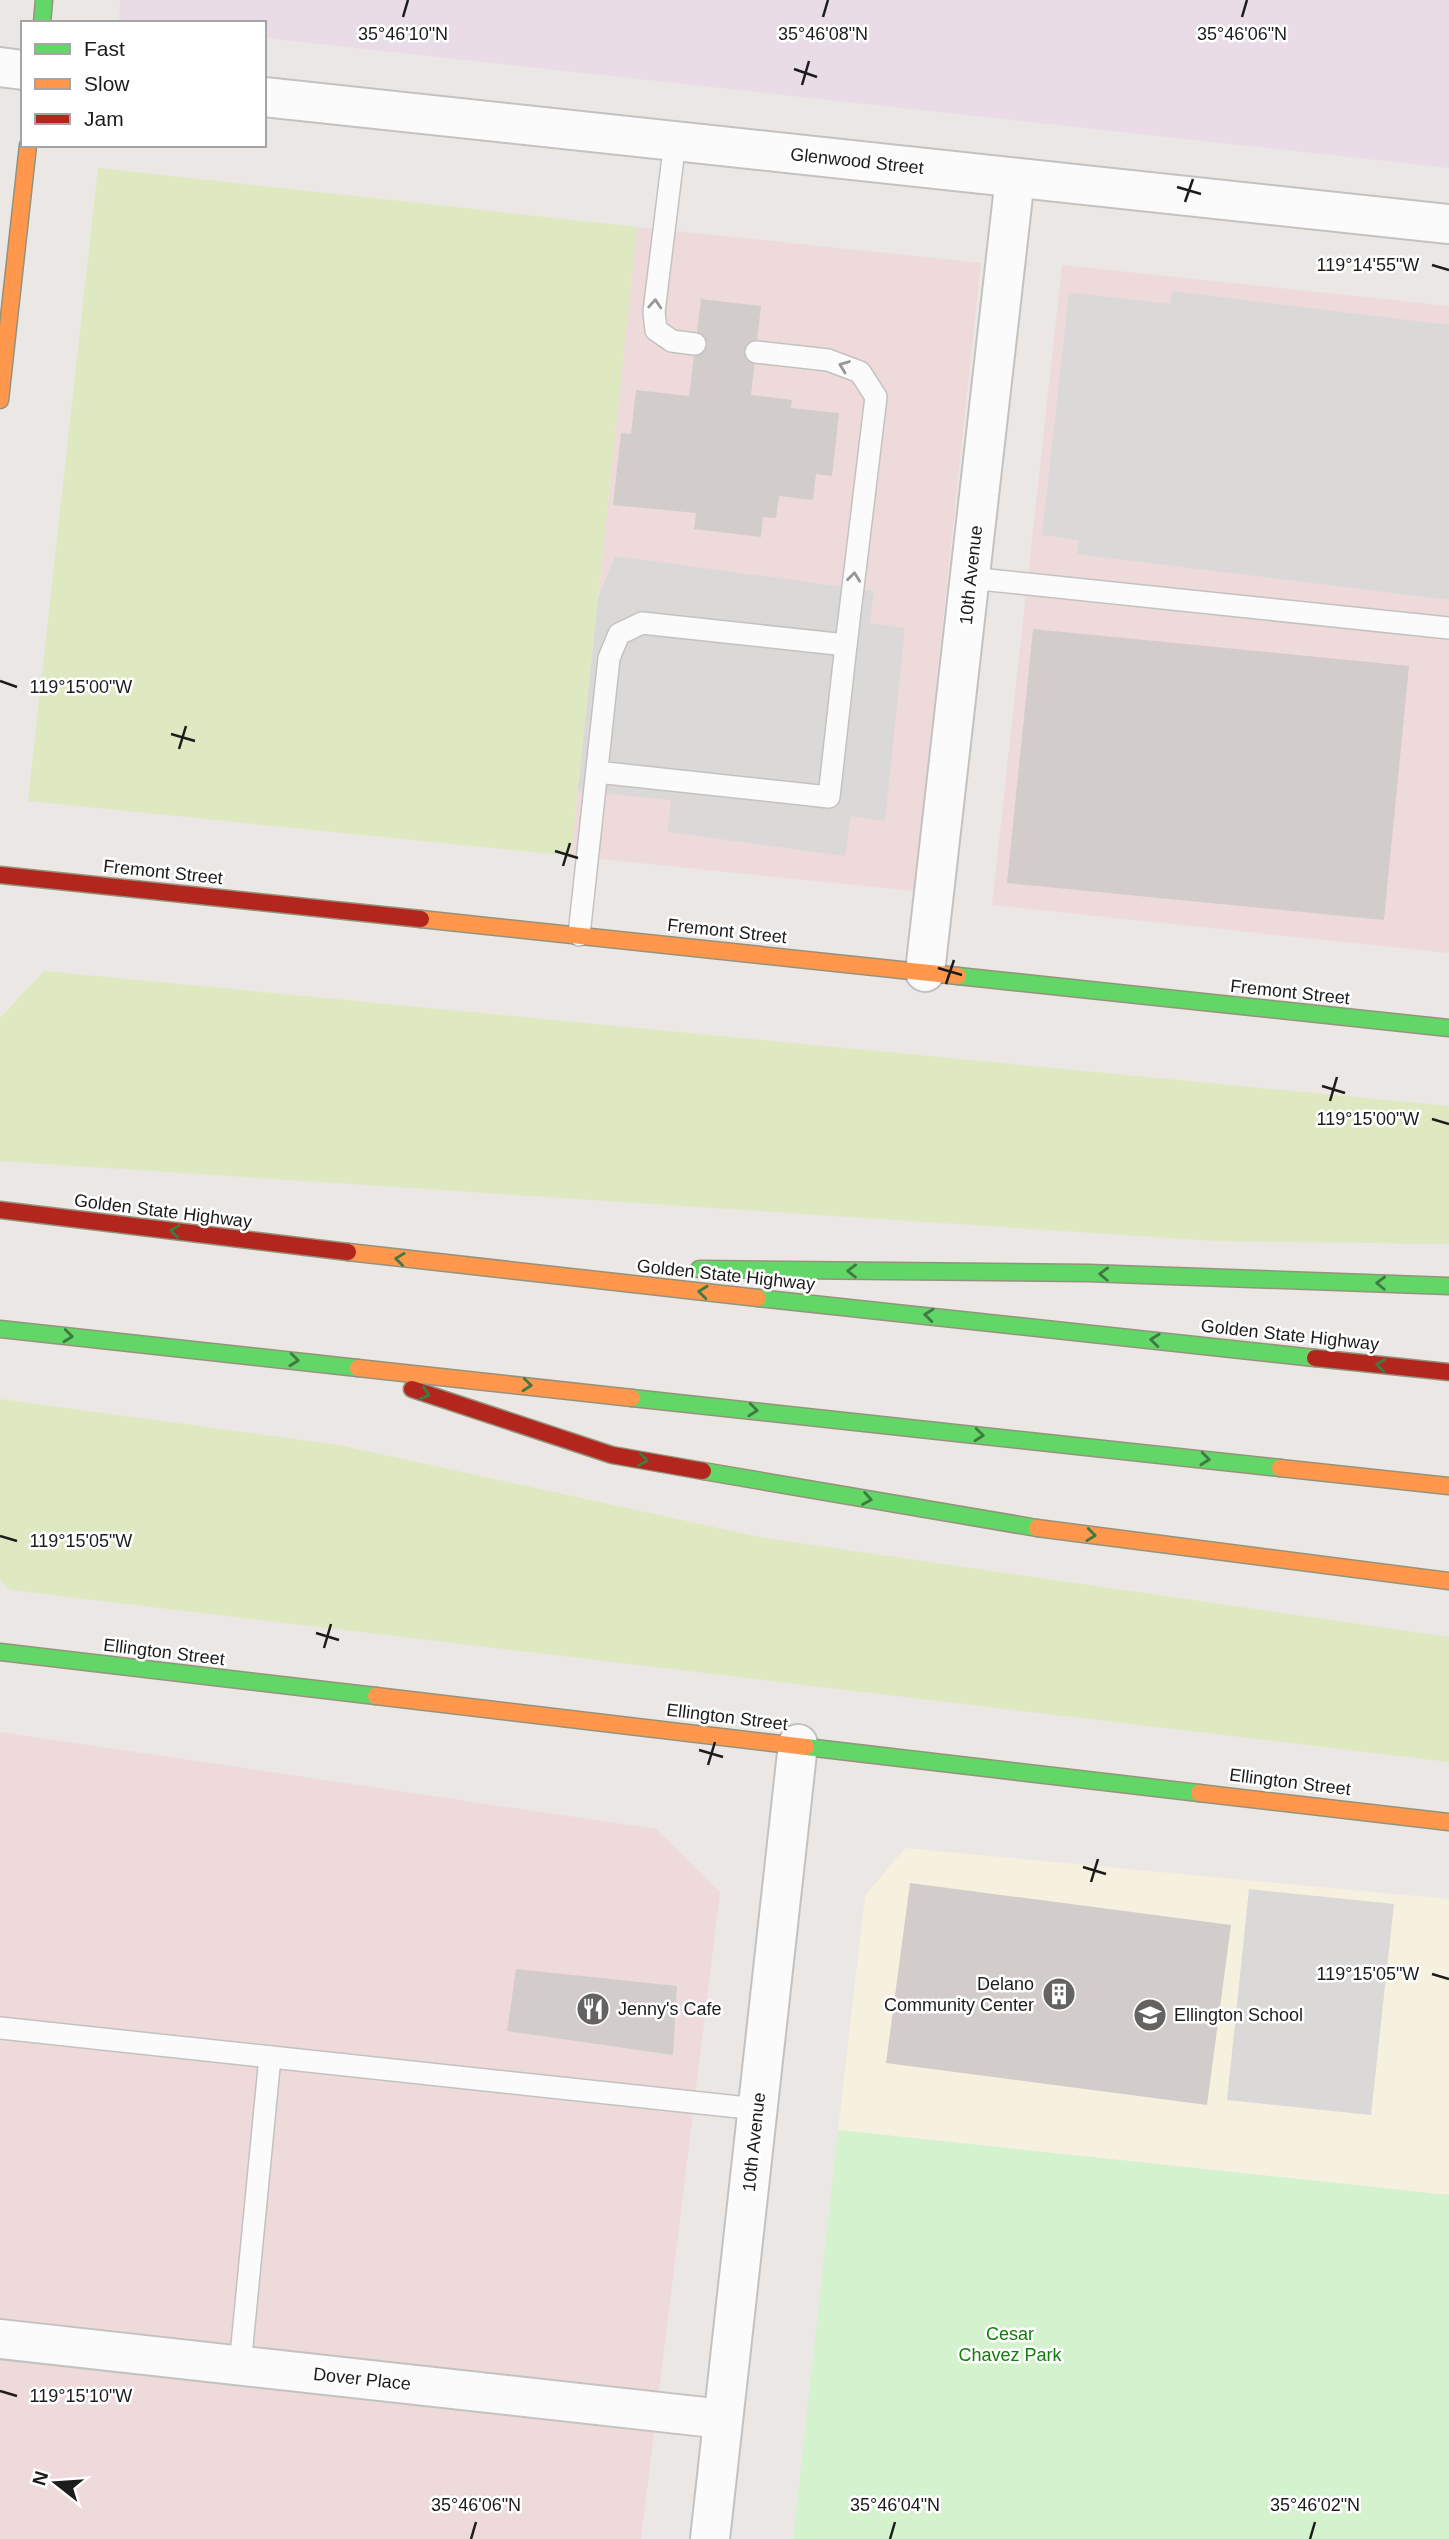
<svg xmlns="http://www.w3.org/2000/svg" width="1449" height="2539" font-family="Arial,sans-serif">
  <rect width="100%" height="100%" fill="#ebe7e4"/>
  <!-- commercial -->
  <g fill="#eedadb">
    <polygon points="637,227 981,263 914,891 571,856"/>
    <polygon points="1062,265 1449,306 1449,953 992,905"/>
    <polygon points="0,1732 656,1829 720,1892 641,2539 0,2539"/>
  </g>
  <!-- industrial -->
  <polygon fill="#e9dce6" points="120,0 1449,0 1449,168 264,38 264,23 119,22"/>
  <!-- education -->
  <polygon fill="#f6f0de" points="905,1848 1449,1899 1449,2195 838,2130 865,1896"/>
  <!-- grass -->
  <g fill="#dee9c1">
    <polygon points="98,168 637,227 571,856 28,801"/>
    <polygon points="44,971 1449,1106 1449,1244 1214,1241 0,1161 0,1018"/>
    <polygon points="0,1399 339,1445 764,1538 1449,1637 1449,1762 10,1590 0,1579"/>
  </g>
  <!-- park -->
  <polygon fill="#d4f2cd" points="838,2130 1449,2195 1449,2539 793,2539"/>
  <!-- parking -->
  <g fill="#dbd9d8">
    <polygon points="1172,291 1449,325 1449,600 1077,554 1079,540 1042,535 1069,292 1170,304"/>
    <polygon points="615,556 874,591 870,623 905,628 885,821 851,816 845,856 668,832 671,800 578,791 598,598"/>
    <polygon points="1249,1889 1394,1904 1371,2115 1227,2100"/>
  </g>
  <!-- building -->
  <g fill="#d2cdcb">
    <polygon points="701,299 761,306 751,395 792,400 791,408 839,413 832,476 816,474 813,500 779,496 776,518 763,517 761,537 694,529 696,513 613,505 621,433 631,434 636,390 689,396"/>
    <polygon points="1033,629 1409,666 1384,920 1007,883"/>
    <polygon points="910,1883 1231,1925 1207,2105 886,2063"/>
    <polygon points="516,1969 677,1986 673,2055 507,2031"/>
  </g>
  <g fill="none" stroke-linecap="round" stroke-linejoin="round">
    <defs>
      <g id="lane">
        <polyline points="675,141 654,312 656,330 672,341 695,344"/>
        <polyline points="756,352 828,360 860,372 876,397 846,645"/>
        <polyline points="970,578 1449,628"/>
        <polyline points="579,935 609,658 619,634 642,623 846,645 829,797 597,772"/>
        <polyline points="0,2028 757,2109"/>
        <polyline points="240,2366 270,2057"/>
      </g>
      <g id="street">
        <polyline points="0,67 23,70"/>
        <polyline points="264,97 1449,224"/>
        <polyline points="925,972 1015,178"/>
        <polyline points="0,2339 723,2419"/>
        <polyline points="710,2539 798,1744"/>
      </g>
      <g id="fast">
        <polyline points="42,23 44,0"/>
        <polyline points="958,976 1449,1028"/>
        <polyline points="699,1269 1088,1273 1449,1286"/>
        <polyline points="758,1298 1315,1358"/>
        <polyline points="0,1329 358,1368"/>
        <polyline points="632,1398 1280,1468"/>
        <polyline points="703,1471 1037,1528"/>
        <polyline points="0,1652 376,1696"/>
        <polyline points="806,1747 1199,1793"/>
      </g>
      <g id="slow">
        <polyline points="0,400 28,145"/>
        <polyline points="421,919 958,976"/>
        <polyline points="348,1252 758,1298"/>
        <polyline points="358,1368 632,1398"/>
        <polyline points="1280,1468 1449,1486"/>
        <polyline points="1037,1528 1449,1581"/>
        <polyline points="376,1696 806,1747"/>
        <polyline points="1199,1793 1449,1822"/>
      </g>
      <g id="jam">
        <polyline points="0,875 421,919"/>
        <polyline points="0,1210 348,1252"/>
        <polyline points="1315,1358 1449,1372"/>
        <polyline points="412,1389 612,1455 703,1471"/>
      </g>
    </defs>
    <!-- lane casing -->
    <use href="#lane" stroke="#c3c2c0" stroke-width="24"/>
    <!-- street casing -->
    <use href="#street" stroke="#c3c2c0" stroke-width="42"/>
    <!-- fast casing -->
    <use href="#fast" stroke="#95927c" stroke-width="19"/>
    <!-- slow casing -->
    <use href="#slow" stroke="#95927c" stroke-width="19"/>
    <!-- jam casing -->
    <use href="#jam" stroke="#95927c" stroke-width="19"/>
    <!-- lane -->
    <use href="#lane" stroke="#fcfbfb" stroke-width="21"/>
    <!-- street -->
    <use href="#street" stroke="#fcfbfb" stroke-width="38"/>
    <!-- fast -->
    <use href="#fast" stroke="#63d668" stroke-width="16"/>
    <!-- slow -->
    <use href="#slow" stroke="#ff974d" stroke-width="16"/>
    <!-- jam -->
    <use href="#jam" stroke="#b3261e" stroke-width="16"/>
  </g>
  <!-- one-way arrows -->
  <defs><path id="oneway-chevron" d="M-2-3.5L2.5 0L-2 3.5" fill="none" stroke-width="1.6" stroke-linecap="round" stroke-linejoin="round" transform="scale(1.75)"/></defs>
  <g stroke="#979797">
    <use href="#oneway-chevron" transform="translate(655 304) rotate(-86)"/>
    <use href="#oneway-chevron" transform="translate(844 366) rotate(-159)"/>
    <use href="#oneway-chevron" transform="translate(854 577) rotate(-83)"/>
  </g>
  <g stroke="#407942">
    <use href="#oneway-chevron" transform="translate(175 1231) rotate(-173)"/>
    <use href="#oneway-chevron" transform="translate(400 1259) rotate(-173)"/>
    <use href="#oneway-chevron" transform="translate(852 1271) rotate(-179)"/>
    <use href="#oneway-chevron" transform="translate(1104 1274) rotate(-178)"/>
    <use href="#oneway-chevron" transform="translate(1381 1283) rotate(-178)"/>
    <use href="#oneway-chevron" transform="translate(703 1292) rotate(-174)"/>
    <use href="#oneway-chevron" transform="translate(929 1315) rotate(-174)"/>
    <use href="#oneway-chevron" transform="translate(68 1336) rotate(6)"/>
    <use href="#oneway-chevron" transform="translate(1155 1340) rotate(-174)"/>
    <use href="#oneway-chevron" transform="translate(294 1360) rotate(6)"/>
    <use href="#oneway-chevron" transform="translate(1381 1365) rotate(-174)"/>
    <use href="#oneway-chevron" transform="translate(527 1385) rotate(6)"/>
    <use href="#oneway-chevron" transform="translate(425 1394) rotate(18)"/>
    <use href="#oneway-chevron" transform="translate(753 1410) rotate(6)"/>
    <use href="#oneway-chevron" transform="translate(979 1435) rotate(6)"/>
    <use href="#oneway-chevron" transform="translate(1205 1459) rotate(6)"/>
    <use href="#oneway-chevron" transform="translate(643 1460) rotate(10)"/>
    <use href="#oneway-chevron" transform="translate(867 1499) rotate(10)"/>
    <use href="#oneway-chevron" transform="translate(1091 1535) rotate(7)"/>
  </g>
  <!-- ticks -->
  <path fill="none" stroke="#1c1c1c" stroke-width="2.5" d="M403,17l5,-17M823,17l5,-17M1242,17l5,-17M794,69l23,8M802,85l7,-24M1177,187l24,7M1185,202l8,-23M1432,265l17,5M0,681l17,6M171,734l24,7M179,749l7,-23M555,851l23,7M563,866l7,-23M938,968l24,7M946,984l8,-24M1322,1086l23,7M1330,1101l7,-24M1432,1119l17,5M0,1536l17,5M316,1633l23,7M324,1648l7,-24M699,1750l24,7M708,1765l7,-23M1083,1867l23,7M1091,1882l7,-23M1432,1974l17,5M0,2391l17,5M471,2539l5,-17M890,2539l5,-17M1310,2539l5,-17"/>
  <!-- icons -->
  <defs>
    <symbol id="building-disc" viewBox="-11 -11 22 22"><circle r="9.5" fill="#646362" stroke="#fff"/><path d="M-4-6H4V6H1V3H-1V6H-4ZM-2.5-4.3h1.7v1.8h-1.7ZM.8-4.3h1.7v1.8H.8ZM-2.5-1h1.7V.8h-1.7ZM.8-1h1.7V.8H.8Z" fill="#fff"/></symbol>
    <symbol id="restaurant-disc" viewBox="-11 -11 22 22"><circle r="9.5" fill="#646362" stroke="#fff"/><path d="M-5-6h1v4h1v-4h1v4h1v-4h1v5L-1.5 .5V6h-2V.5L-5-1ZM5-6V6H3V1.5H1.5Q1.5-4 5-6Z" fill="#fff"/></symbol>
    <symbol id="school-disc" viewBox="-11 -11 22 22"><circle r="9.5" fill="#646362" stroke="#fff"/><path d="M0-5L7-2L0 1L-7-2ZM-4 1L0 2.5L4 1V4Q0 6-4 4Z" fill="#fff"/></symbol>
  </defs>
  <g fill-rule="evenodd">
    <use href="#building-disc" x="1040" y="1975" width="38" height="38"/>
    <use href="#restaurant-disc" x="574" y="1990" width="38" height="38"/>
    <use href="#school-disc" x="1131" y="1996" width="38" height="38"/>
  </g>
  <g text-anchor="middle" dominant-baseline="central" stroke-width="5" stroke-linejoin="round" paint-order="stroke">
    <!-- street labels -->
    <g font-size="18" fill="#1c1c1c" stroke="#fff">
      <text transform="translate(857 161) rotate(6)">Glenwood Street</text>
      <text transform="translate(971 575) rotate(-84)">10th Avenue</text>
      <text transform="translate(163 872) rotate(6)">Fremont Street</text>
      <text transform="translate(727 931) rotate(6)">Fremont Street</text>
      <text transform="translate(1290 992) rotate(6)">Fremont Street</text>
      <text transform="translate(163 1211) rotate(7)">Golden State Highway</text>
      <text transform="translate(726 1275) rotate(6)">Golden State Highway</text>
      <text transform="translate(1290 1335) rotate(6)">Golden State Highway</text>
      <text transform="translate(164 1652) rotate(7)">Ellington Street</text>
      <text transform="translate(727 1717) rotate(7)">Ellington Street</text>
      <text transform="translate(1290 1782) rotate(7)">Ellington Street</text>
      <text transform="translate(754 2142) rotate(-84)">10th Avenue</text>
      <text transform="translate(362 2379) rotate(6)">Dover Place</text>
    </g>
    <!-- poi labels -->
    <g font-size="18" fill="#1c1c1c" stroke="#fff" text-anchor="start">
      <text x="1034" y="1984" text-anchor="end">Delano<tspan x="1034" dy="21">Community Center</tspan></text>
      <text x="618" y="2009">Jenny's Cafe</text>
      <text x="1174" y="2015">Ellington School</text>
    </g>
    <!-- park labels -->
    <g font-size="18" fill="#127d08" stroke="#fff">
      <text x="1010" y="2334">Cesar<tspan x="1010" dy="21">Chavez Park</tspan></text>
    </g>
  </g>
  <g font-size="18" text-anchor="middle" fill="#1c1c1c" stroke="#fff" stroke-width="5" stroke-linejoin="round" paint-order="stroke">
    <text x="403" y="40">35°46'10"N</text>
    <text x="823" y="40">35°46'08"N</text>
    <text x="1242" y="40">35°46'06"N</text>
    <text x="1368" y="271">119°14'55"W</text>
    <text x="81" y="693">119°15'00"W</text>
    <text x="1368" y="1125">119°15'00"W</text>
    <text x="81" y="1547">119°15'05"W</text>
    <text x="1368" y="1980">119°15'05"W</text>
    <text x="81" y="2402">119°15'10"W</text>
    <text x="476" y="2511">35°46'06"N</text>
    <text x="895" y="2511">35°46'04"N</text>
    <text x="1315" y="2511">35°46'02"N</text>
  </g>
  <!-- legend -->
  <rect x="21" y="21" width="245" height="126" fill="#ffffff" stroke="#a4a4a4" stroke-width="2"/>
  <rect x="35" y="44" width="35" height="10" fill="#63d668" stroke="#a4a4a4" stroke-width="2"/>
  <text x="84" y="56" font-size="21" fill="#1c1c1c">Fast</text>
  <rect x="35" y="79" width="35" height="10" fill="#ff974d" stroke="#a4a4a4" stroke-width="2"/>
  <text x="84" y="91" font-size="21" fill="#1c1c1c">Slow</text>
  <rect x="35" y="114" width="35" height="10" fill="#b3261e" stroke="#a4a4a4" stroke-width="2"/>
  <text x="84" y="126" font-size="21" fill="#1c1c1c">Jam</text>
  <!-- north arrow -->
  <g transform="translate(56 2483) rotate(287)" stroke="#ffffff" stroke-width="5" paint-order="stroke">
  <path d="M0-5L12 26L0 18L-12 26Z" fill="#1c1c1c"/>
  <text y="-10" font-size="19" font-weight="bold" text-anchor="middle" fill="#1c1c1c">N</text>
  </g>
</svg>
